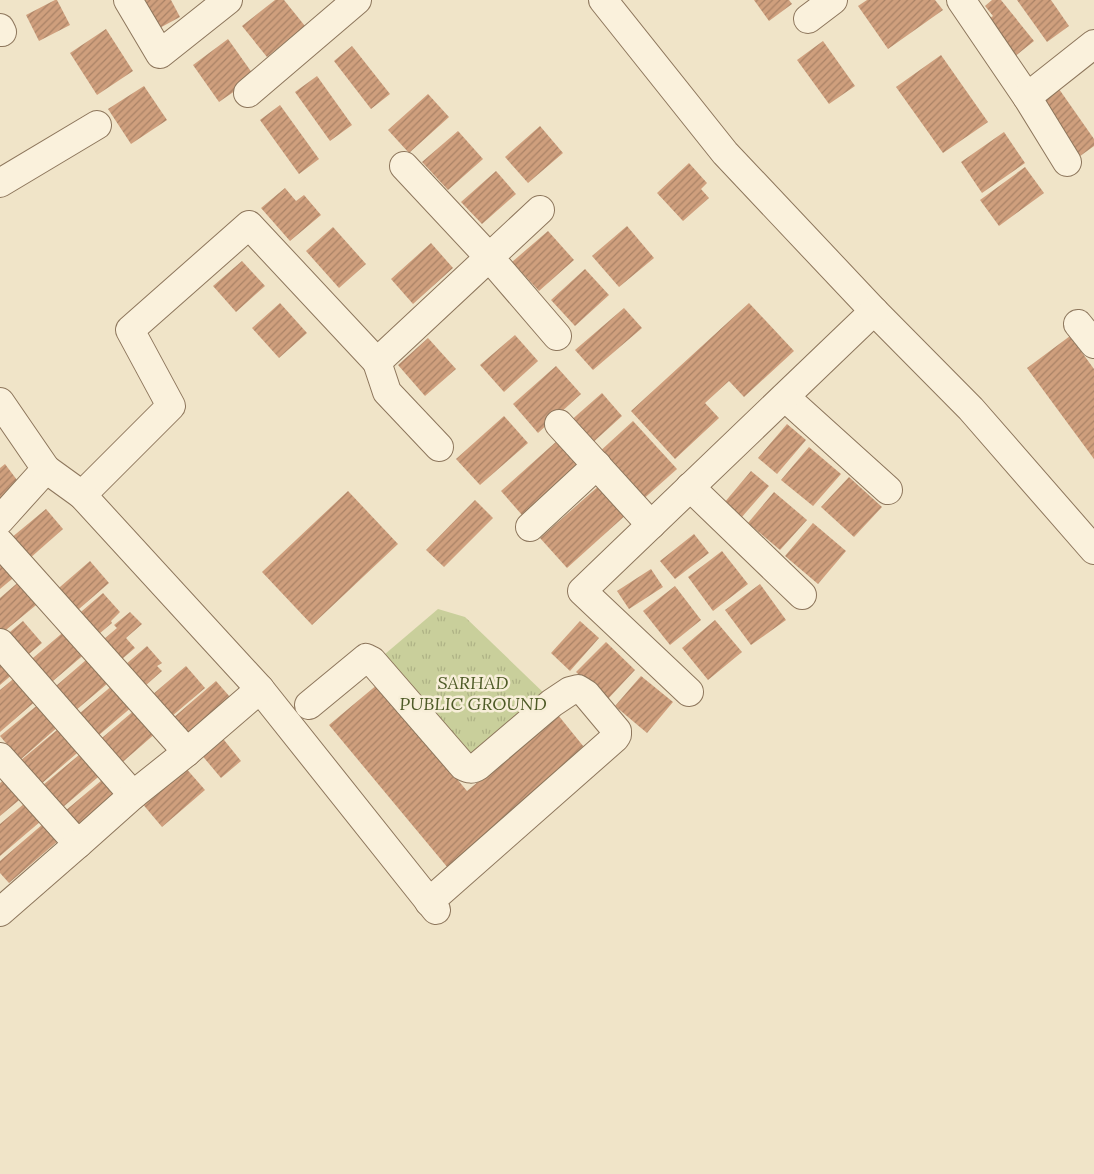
<svg xmlns="http://www.w3.org/2000/svg" width="1094" height="1174" font-family="Lora,serif">
  <defs>
    <pattern id="park-tufts" width="24" height="20" patternUnits="userSpaceOnUse" patternTransform="scale(1.25)"><rect width="24" height="20" fill="#c9cf9b"/><path d="M3 7l-1-3M5 7V3M7 7l1-3M15 17l-1-3M17 17v-4M19 17l1-3" fill="none" stroke="#aeb285"/></pattern>
    <pattern id="building-hatch" width="6" height="6" patternUnits="userSpaceOnUse" patternTransform="scale(1.25)"><rect width="6" height="6" fill="#cf9f7d"/><path d="M-1 1l2-2M0 6l6-6M5 7l2-2" fill="none" stroke="#a98266"/></pattern>
  </defs>
  <rect width="100%" height="100%" fill="#f0e4c8"/>
  <!-- park -->
  <polygon fill="url(#park-tufts)" points="438,609 465,617 548,697 467,758 378,660"/>
  <!-- building -->
  <g fill="url(#building-hatch)">
    <polygon points="55,0 57,0 70,25 39,41 26,15"/>
    <polygon points="137,0 171,0 180,17 154,31"/>
    <polygon points="275,0 284,0 305,26 267,57 242,26"/>
    <polygon points="754,0 789,0 792,4 769,21"/>
    <polygon points="867,0 935,0 943,10 888,49 858,6"/>
    <polygon points="992,0 1001,0 1034,41 1014,57 986,21 993,16 985,6"/>
    <polygon points="1017,0 1051,0 1069,26 1047,42"/>
    <polygon points="106,29 133,71 97,95 70,53"/>
    <polygon points="228,39 255,77 219,102 193,65"/>
    <polygon points="823,41 855,86 829,104 797,60"/>
    <polygon points="352,46 390,94 371,109 334,61"/>
    <polygon points="941,55 988,122 943,153 896,87"/>
    <polygon points="317,76 352,125 330,141 295,92"/>
    <polygon points="144,86 167,120 131,144 108,109"/>
    <polygon points="1059,89 1094,139 1094,146 1076,159 1037,104"/>
    <polygon points="428,94 449,117 409,153 388,130"/>
    <polygon points="280,105 319,159 299,174 260,120"/>
    <polygon points="540,126 563,153 528,183 505,157"/>
    <polygon points="458,131 483,159 448,190 422,162"/>
    <polygon points="1004,132 1025,163 982,193 961,162"/>
    <polygon points="689,163 707,183 701,189 709,198 683,221 657,193"/>
    <polygon points="1025,167 1044,193 999,226 980,200"/>
    <polygon points="496,171 516,194 482,224 461,202"/>
    <polygon points="285,188 296,201 304,195 321,215 290,241 261,208"/>
    <polygon points="627,226 654,258 619,287 592,256"/>
    <polygon points="333,227 366,264 339,288 306,251"/>
    <polygon points="548,231 574,260 539,291 512,262"/>
    <polygon points="431,243 453,268 413,304 391,279"/>
    <polygon points="242,261 265,286 236,312 213,286"/>
    <polygon points="585,269 609,295 575,326 551,300"/>
    <polygon points="280,303 307,333 279,358 252,328"/>
    <polygon points="749,303 794,351 744,397 729,381 705,403 719,418 675,459 631,411"/>
    <polygon points="624,308 642,328 593,370 575,350"/>
    <polygon points="515,335 538,361 504,392 480,365"/>
    <polygon points="1070,336 1094,369 1094,459 1027,368"/>
    <polygon points="428,338 456,369 425,396 398,365"/>
    <polygon points="556,366 581,394 538,433 513,404"/>
    <polygon points="602,393 622,416 589,446 568,423"/>
    <polygon points="504,416 528,443 480,485 456,459"/>
    <polygon points="633,421 677,469 640,502 597,454"/>
    <polygon points="787,424 806,440 777,474 758,458"/>
    <polygon points="558,440 586,472 529,523 501,491"/>
    <polygon points="809,447 841,474 813,506 781,480"/>
    <polygon points="5,464 23,488 0,506 0,468"/>
    <polygon points="751,471 769,486 741,518 724,503"/>
    <polygon points="849,477 882,507 854,537 821,507"/>
    <polygon points="602,483 628,513 567,568 540,538"/>
    <polygon points="348,491 398,544 312,625 262,572"/>
    <polygon points="774,492 807,520 780,550 748,523"/>
    <polygon points="475,500 493,518 444,567 426,550"/>
    <polygon points="46,509 63,529 29,559 11,538"/>
    <polygon points="813,523 846,551 818,584 785,556"/>
    <polygon points="694,534 709,553 675,579 660,561"/>
    <polygon points="722,551 748,584 713,611 688,577"/>
    <polygon points="0,554 18,574 0,589"/>
    <polygon points="90,561 109,583 72,615 53,593"/>
    <polygon points="651,569 663,587 629,609 617,591"/>
    <polygon points="22,579 41,601 1,634 0,633 0,598"/>
    <polygon points="760,584 786,620 751,645 725,610"/>
    <polygon points="675,586 701,620 670,645 643,611"/>
    <polygon points="103,593 120,612 111,621 112,623 93,639 75,617"/>
    <polygon points="130,612 142,624 126,638 135,648 115,665 97,645 117,628 114,625"/>
    <polygon points="715,620 742,652 708,680 682,648"/>
    <polygon points="23,621 42,643 23,659 4,637"/>
    <polygon points="580,621 599,638 570,671 551,653"/>
    <polygon points="67,629 87,652 46,687 26,664"/>
    <polygon points="606,642 635,670 606,701 576,672"/>
    <polygon points="147,646 162,663 157,666 162,671 137,693 118,671"/>
    <polygon points="93,654 114,678 69,716 49,692"/>
    <polygon points="0,656 14,673 0,685"/>
    <polygon points="186,666 205,688 171,717 152,695"/>
    <polygon points="18,675 38,699 0,732 0,690"/>
    <polygon points="641,676 673,702 647,733 615,706"/>
    <polygon points="216,681 230,697 187,734 173,718"/>
    <polygon points="114,684 133,706 92,741 73,719"/>
    <polygon points="378,684 467,791 558,715 588,752 448,868 329,725"/>
    <polygon points="40,703 59,726 20,760 0,736"/>
    <polygon points="137,708 157,732 117,767 96,743"/>
    <polygon points="63,725 83,748 40,785 20,761"/>
    <polygon points="220,735 241,761 221,778 200,753"/>
    <polygon points="85,750 104,772 62,808 43,785"/>
    <polygon points="184,766 205,790 162,827 141,802"/>
    <polygon points="108,775 125,795 82,832 65,811"/>
    <polygon points="7,777 24,796 0,816 0,783"/>
    <polygon points="25,803 41,821 0,856 0,824"/>
    <polygon points="43,824 58,841 9,883 0,873 0,861"/>
  </g>
  <g fill="none" stroke-linecap="round" stroke-linejoin="round">
    <defs>
      <g id="minor">
        <polyline points="128,0 160,54 228,0"/>
        <polyline points="603,0 725,153 874,311 971,409 1094,550"/>
        <polyline points="961,0 1027,97 1094,44"/>
        <polyline points="808,19 833,0"/>
        <polyline points="0,28 2,32"/>
        <polyline points="248,93 357,0"/>
        <polyline points="1027,97 1067,162"/>
        <polyline points="404,166 489,257 557,336"/>
        <polyline points="0,183 97,125"/>
        <polyline points="1078,324 1094,344"/>
        <polyline points="377,362 387,392 439,447"/>
        <polyline points="785,397 888,490"/>
        <polyline points="0,402 46,469 0,520"/>
        <polyline points="559,424 651,525"/>
        <polyline points="46,469 82,495 171,406 130,330 249,225 377,362 540,210"/>
        <polyline points="690,487 802,595"/>
        <polyline points="82,495 260,689 436,910"/>
        <polyline points="530,527 597,465"/>
        <polyline points="0,543 187,752"/>
        <polyline points="0,643 133,795"/>
        <polyline points="689,692 582,591 874,311"/>
        <path d="M309,705l57,-47 6,3 91,105c6,3 9,4 15,0l74,-63 18,-12 8,-2 8,5 31,37v4l-2,3 -186,164"/>
        <polyline points="0,757 78,844 133,795 187,752 260,689"/>
        <polyline points="0,912 78,844"/>
      </g>
    </defs>
    <!-- minor casing -->
    <use href="#minor" stroke="#8d765c" stroke-width="30"/>
    <!-- minor -->
    <use href="#minor" stroke="#faf1dc" stroke-width="28"/>
  </g>
  <g text-anchor="middle" dominant-baseline="central" stroke-width="5" stroke-linejoin="round" paint-order="stroke">
    <!-- park labels -->
    <g font-size="18" font-style="italic" fill="#4d5a26" stroke="#f7eed8">
      <text x="473" y="682">SARHAD<tspan x="473" dy="21">PUBLIC GROUND</tspan></text>
    </g>
  </g>
</svg>
